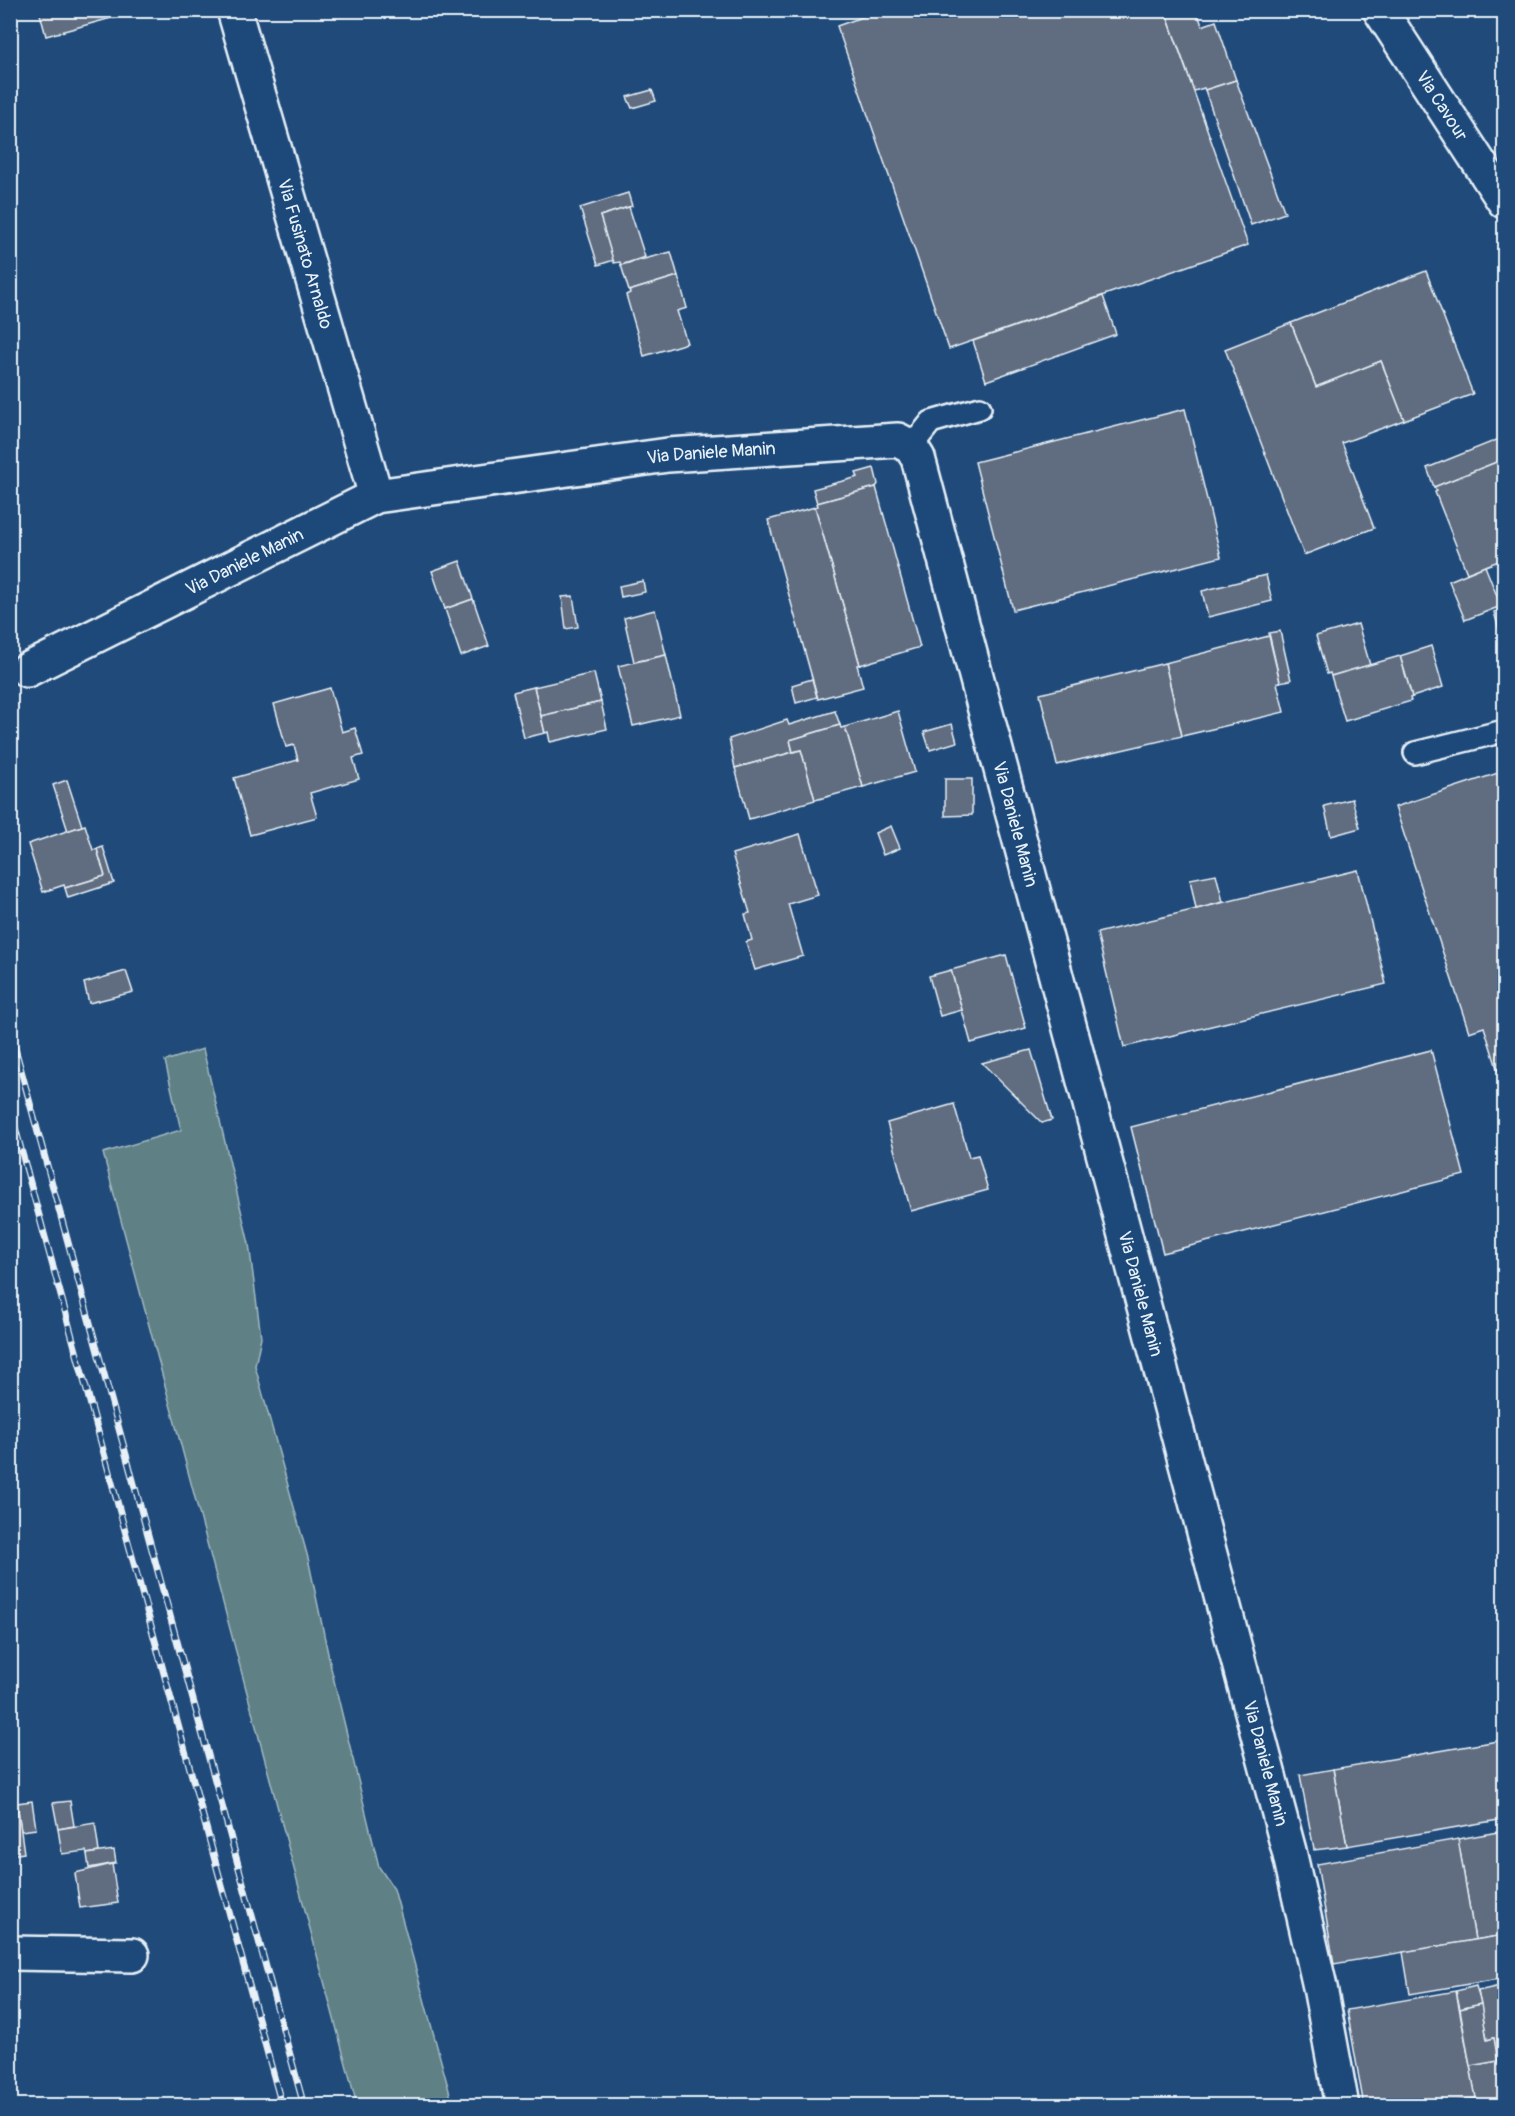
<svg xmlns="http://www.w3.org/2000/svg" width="1515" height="2116" font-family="Pangolin,sans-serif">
  <rect width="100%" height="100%" fill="#1f4a7a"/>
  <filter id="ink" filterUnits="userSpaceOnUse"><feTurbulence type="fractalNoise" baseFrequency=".0167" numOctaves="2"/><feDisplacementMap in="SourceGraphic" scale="12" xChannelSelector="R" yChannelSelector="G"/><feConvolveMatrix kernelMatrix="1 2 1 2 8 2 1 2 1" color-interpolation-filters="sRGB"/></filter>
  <g filter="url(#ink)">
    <!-- green -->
    <polygon fill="#5f8186" stroke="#a4b9bf" stroke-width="1.5" points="203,1049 249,1244 261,1337 255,1366 308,1558 331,1668 379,1867 394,1889 453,2105 357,2105 103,1153 181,1130 165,1061"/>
    <!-- building -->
    <g fill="#606c7f" stroke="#e8f1f8" stroke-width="1.5">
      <polygon points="39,10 132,10 133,12 46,36"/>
      <polygon points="863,10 1165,10 1248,245 949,349 837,26 865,16"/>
      <polygon points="1165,10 1197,10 1202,26 1216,21 1236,80 1205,90 1204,88 1194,91"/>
      <polygon points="1236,80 1285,213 1251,225 1205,90"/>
      <polygon points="652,90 656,101 632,108 627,97"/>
      <polygon points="628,193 632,206 600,216 614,260 598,265 580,208"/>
      <polygon points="629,207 645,257 621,265 620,262 614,263 600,216"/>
      <polygon points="671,252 678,276 629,291 621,265"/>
      <polygon points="1426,271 1473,394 1404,420 1381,361 1316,387 1291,323"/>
      <polygon points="678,276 687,308 677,311 687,343 644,356 626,295 630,293 629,291"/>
      <polygon points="1103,296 1116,334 986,381 973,341"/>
      <polygon points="1291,323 1316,387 1381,361 1404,420 1342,443 1374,528 1304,555 1225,349"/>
      <polygon points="1185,409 1221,557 1013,610 975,462"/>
      <polygon points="1504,437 1504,459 1434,487 1427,468"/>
      <polygon points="1504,459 1504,559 1467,573 1435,492 1437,491 1434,487"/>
      <polygon points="874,468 878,484 876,487 817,503 813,489 858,477 856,473"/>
      <polygon points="876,487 920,647 860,665 815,507 818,506 817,503"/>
      <polygon points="815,507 860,665 857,665 863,687 818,699 768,520"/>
      <polygon points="460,561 473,599 445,609 432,571"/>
      <polygon points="1485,566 1501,606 1465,620 1449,581"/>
      <polygon points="1266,575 1272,601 1208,617 1202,591"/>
      <polygon points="643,581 645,592 621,597 619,586"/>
      <polygon points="573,596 578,627 566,629 562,597"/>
      <polygon points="473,599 489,646 461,656 445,609"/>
      <polygon points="1504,609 1504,647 1494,612"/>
      <polygon points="655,610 666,655 634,662 624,618"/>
      <polygon points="1358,624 1370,665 1331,676 1330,673 1327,674 1316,636"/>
      <polygon points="1280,631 1291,680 1280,682 1269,633"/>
      <polygon points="1269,636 1280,682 1277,683 1284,712 1182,736 1165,663"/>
      <polygon points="1431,646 1443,687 1412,697 1400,656"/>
      <polygon points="666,655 680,715 633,726 618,666"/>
      <polygon points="1400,656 1412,697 1410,698 1411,701 1345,721 1331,676"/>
      <polygon points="1165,663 1182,736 1057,765 1040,694"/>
      <polygon points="594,673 601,702 541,716 534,687"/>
      <polygon points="812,679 817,697 796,703 792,685"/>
      <polygon points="534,687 545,733 524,738 513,692"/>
      <polygon points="330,688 342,732 355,728 363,755 353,758 359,779 310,793 317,817 250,835 234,778 298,760 294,745 286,747 274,704"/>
      <polygon points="601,702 607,729 550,742 548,732 545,733 541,716"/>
      <polygon points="835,711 840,725 790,740 793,752 735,768 729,739 787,720 789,725"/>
      <polygon points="898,711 915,772 863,787 845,727"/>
      <polygon points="952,724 957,742 930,750 924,732"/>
      <polygon points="840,725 841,728 845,727 863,787 815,800 801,750 793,752 790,740"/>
      <polygon points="801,750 815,800 749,819 735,768"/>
      <polygon points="1504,771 1504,1090 1484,1027 1469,1032 1395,807"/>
      <polygon points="945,779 972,779 972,815 945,816"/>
      <polygon points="67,780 82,826 68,831 53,785"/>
      <polygon points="1352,799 1360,828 1331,836 1324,806"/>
      <polygon points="85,825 93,850 97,849 105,876 65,888 64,885 43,892 28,844"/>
      <polygon points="891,826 900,848 883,855 875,833"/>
      <polygon points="800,834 818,895 788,904 803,956 755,970 746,942 752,940 745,914 750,913 732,854"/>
      <polygon points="103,847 114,883 68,898 65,888 105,876 97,849"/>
      <polygon points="1358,870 1386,984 1124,1047 1097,933"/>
      <polygon points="1216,874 1223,902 1196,909 1190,879"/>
      <polygon points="1006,955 1026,1028 971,1043 951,970"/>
      <polygon points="951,970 962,1010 940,1016 929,976"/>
      <polygon points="126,971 133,992 89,1003 84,983"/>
      <polygon points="1031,1050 1052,1120 1042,1123 982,1063"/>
      <polygon points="1431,1050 1464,1175 1163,1253 1131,1127"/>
      <polygon points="954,1104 969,1157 978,1155 988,1190 911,1211 887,1123"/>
      <polygon points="10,1664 17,1722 11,1723 10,1719"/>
      <polygon points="1504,1740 1504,1819 1347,1846 1333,1769"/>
      <polygon points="1333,1769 1347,1846 1314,1850 1300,1775"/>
      <polygon points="32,1801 36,1829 21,1831 17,1803"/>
      <polygon points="70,1801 74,1826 58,1829 53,1803"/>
      <polygon points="17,1803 24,1853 10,1855 10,1804"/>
      <polygon points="95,1823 99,1852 87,1854 86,1851 62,1854 58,1829"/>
      <polygon points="1504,1831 1504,1935 1475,1940 1458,1839"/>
      <polygon points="1458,1839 1475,1940 1334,1964 1317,1864"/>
      <polygon points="114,1850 116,1863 89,1868 87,1854"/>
      <polygon points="112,1864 118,1903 80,1908 75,1873"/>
      <polygon points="1504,1935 1504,1978 1410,1994 1403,1952"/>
      <polygon points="1504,1985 1504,2106 1477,2106 1470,2066 1498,2061 1494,2038 1487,2040 1478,1991"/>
      <polygon points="1476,1986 1481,2004 1460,2009 1456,1991"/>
      <polygon points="1456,1991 1476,2098 1435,2106 1364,2106 1347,2010"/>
      <polygon points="1481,2004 1487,2040 1494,2038 1498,2061 1470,2066 1460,2009"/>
    </g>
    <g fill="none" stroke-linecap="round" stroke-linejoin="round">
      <defs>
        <g id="lane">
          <polyline points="911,447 931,422 980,408"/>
          <polyline points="1415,753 1504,731"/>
        </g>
        <g id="street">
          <path id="s1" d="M234,10l142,486"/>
          <path id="s2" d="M1380,10l124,191"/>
          <path id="s3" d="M27,670l349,-174 292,-41 230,-15 13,7 7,11 371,1393 31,136 22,119"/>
          <polyline points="10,1953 132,1955"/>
        </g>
      </defs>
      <!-- lane casing -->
      <use href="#lane" stroke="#e8f1f8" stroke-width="26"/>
      <!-- street casing -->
      <use href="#street" stroke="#e8f1f8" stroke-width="38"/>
      <!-- lane -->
      <use href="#lane" stroke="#1f4a7a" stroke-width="21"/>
      <!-- street -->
      <use href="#street" stroke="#1f4a7a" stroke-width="33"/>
      <defs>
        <g id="rail">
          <polyline points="10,1030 304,2106"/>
          <polyline points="10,1109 282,2106"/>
        </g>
      </defs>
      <!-- rail casing -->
      <use href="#rail" stroke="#e8f1f8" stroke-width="7"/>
      <!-- rail -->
      <use href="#rail" stroke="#1f4a7a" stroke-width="4.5" stroke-dasharray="14" stroke-linecap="butt"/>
    </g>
  </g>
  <g text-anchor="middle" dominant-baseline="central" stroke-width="4.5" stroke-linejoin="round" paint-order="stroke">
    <!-- street labels -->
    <g font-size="18" fill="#e8f1f8" stroke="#1f4a7a">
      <text stroke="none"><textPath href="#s2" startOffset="114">Via Cavour</textPath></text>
      <text stroke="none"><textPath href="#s1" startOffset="254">Via Fusinato Arnaldo</textPath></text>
      <text stroke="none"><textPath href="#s3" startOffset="728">Via Daniele Manin</textPath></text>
      <text stroke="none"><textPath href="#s3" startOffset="243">Via Daniele Manin</textPath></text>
      <text stroke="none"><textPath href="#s3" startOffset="1322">Via Daniele Manin</textPath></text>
      <text stroke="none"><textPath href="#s3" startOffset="1808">Via Daniele Manin</textPath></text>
      <text stroke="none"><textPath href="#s3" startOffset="2294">Via Daniele Manin</textPath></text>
    </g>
  </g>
  <!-- margin -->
  <rect width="1515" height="2116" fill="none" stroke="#1f4a7a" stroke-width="36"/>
  <rect x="18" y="18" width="1479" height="2080" fill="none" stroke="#e8f1f8" stroke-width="2" filter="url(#ink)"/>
</svg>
